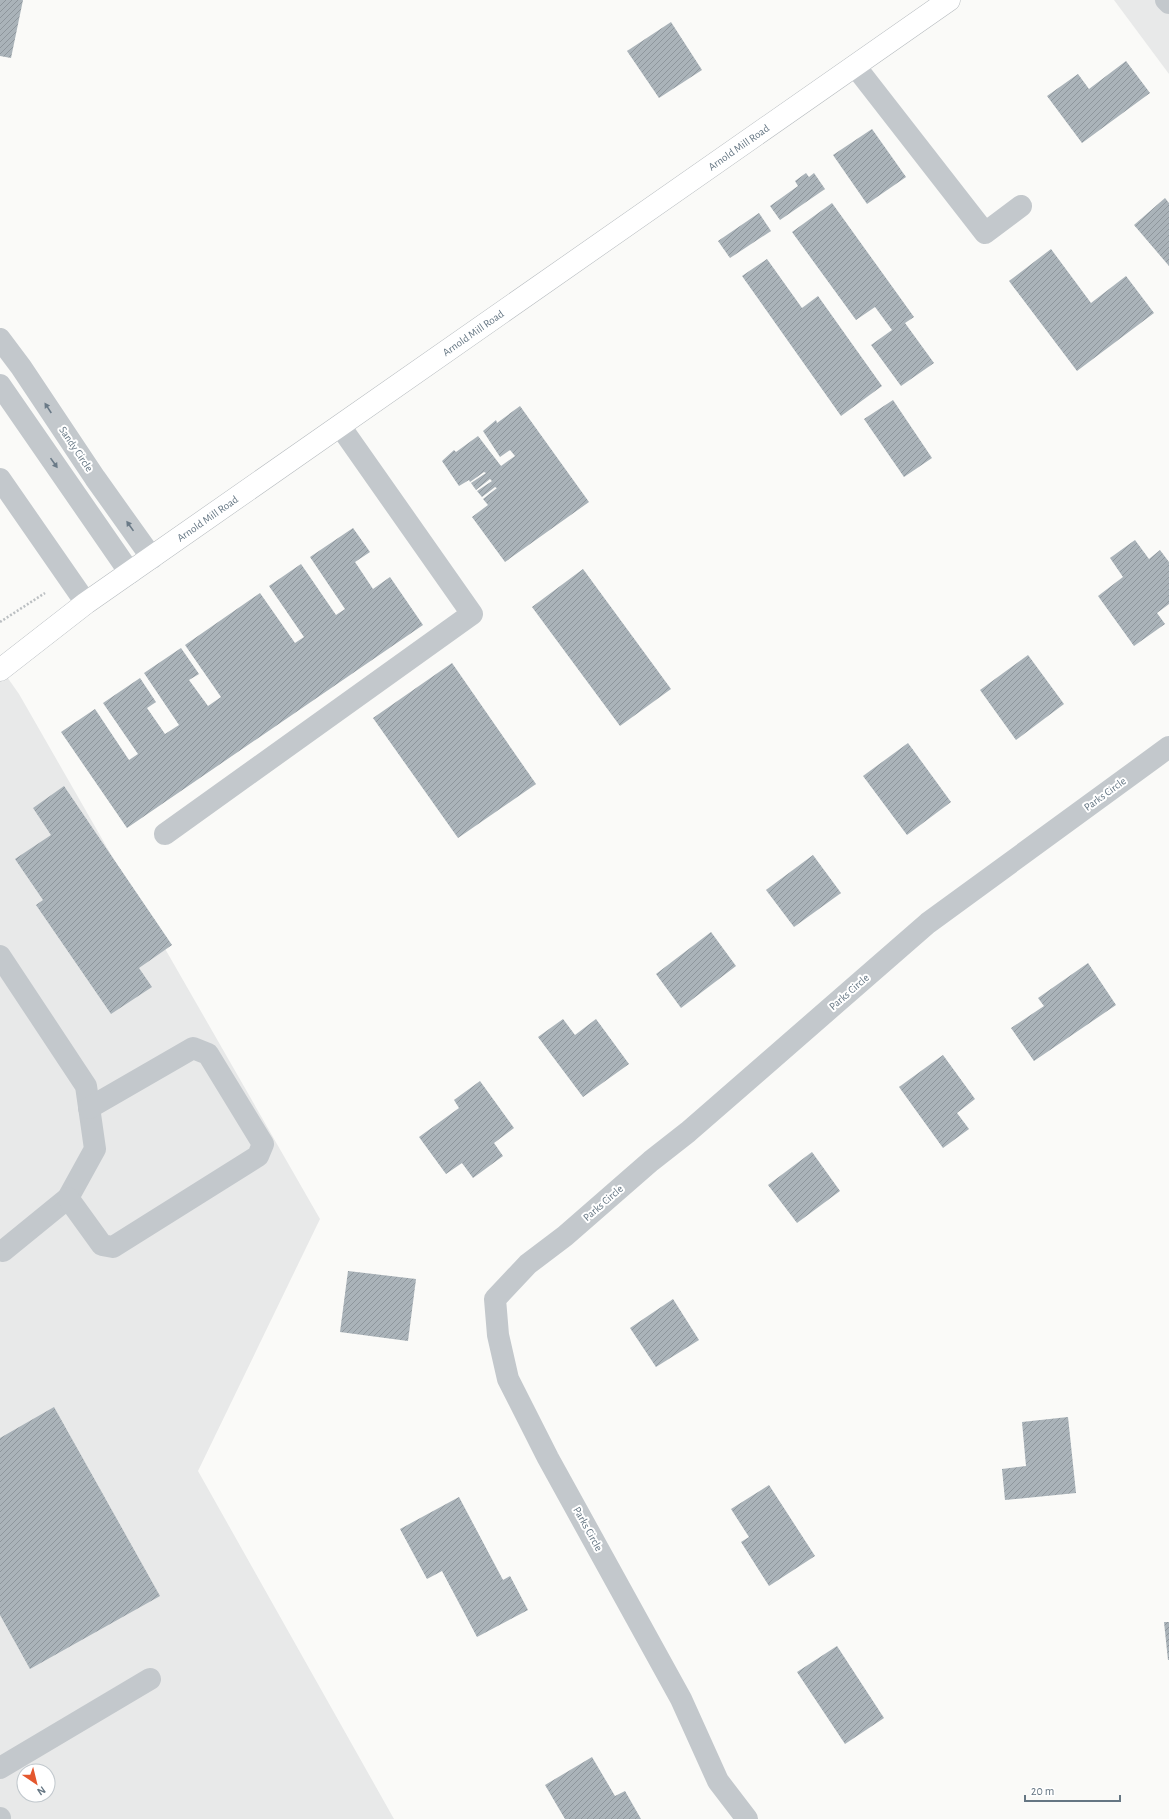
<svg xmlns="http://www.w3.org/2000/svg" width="1169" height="1819" font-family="'Alegreya Sans',sans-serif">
  <defs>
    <pattern id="building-hatch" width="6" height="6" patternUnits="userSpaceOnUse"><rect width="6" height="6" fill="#aab3b9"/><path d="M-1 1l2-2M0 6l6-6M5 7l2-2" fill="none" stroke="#8e969c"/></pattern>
  </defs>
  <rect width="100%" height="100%" fill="#fafaf8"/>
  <!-- built -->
  <g fill="#e8e9e9" fill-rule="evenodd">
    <polygon points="1114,0 1169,0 1169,74"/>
    <path d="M0,667l19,27 301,525 -122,252 196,348h-394zM24,1771h24v24h-24z"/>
  </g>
  <!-- building -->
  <g fill="url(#building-hatch)">
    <polygon points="0,0 23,0 11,58 0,56"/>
    <polygon points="671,22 702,70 659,98 627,51"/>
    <polygon points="1126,61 1150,93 1082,143 1047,96 1078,74 1089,89"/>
    <polygon points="872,129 906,177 867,204 833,155"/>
    <polygon points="806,173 809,177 814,173 825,189 780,220 770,206 798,186 795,181"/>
    <polygon points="1165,198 1169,203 1169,266 1134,225"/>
    <polygon points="832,203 914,317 905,323 934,363 901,386 871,345 892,330 875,307 856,320 792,232"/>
    <polygon points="759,213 771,231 730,258 718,241"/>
    <polygon points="1051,249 1091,303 1126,276 1154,313 1077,371 1009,281"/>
    <polygon points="767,259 802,308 818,296 882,386 841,416 742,276"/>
    <polygon points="893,400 932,458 904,477 864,419"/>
    <polygon points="520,406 589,502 505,562 472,517 488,505 483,499 497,488 495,487 482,497 477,491 492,481 490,479 476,490 471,483 486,473 484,472 470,482 469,480 459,486 442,461 454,450 456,452 478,436 501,466 515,456 510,450 500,457 483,431 496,420 497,423"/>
    <polygon points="353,528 370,552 355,562 373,589 390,577 423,625 127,828 61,732 95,709 129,760 138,754 103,703 140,678 156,702 147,708 165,734 179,725 144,673 181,648 199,674 189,680 208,706 221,697 185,645 260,593 295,643 304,637 269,586 301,564 336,615 345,609 310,557"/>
    <polygon points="1135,540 1149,559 1160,550 1169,562 1169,604 1157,613 1165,624 1134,646 1098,596 1123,577 1110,558"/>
    <polygon points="583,569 671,689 620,726 532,607"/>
    <polygon points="1028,655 1064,704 1016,740 980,690"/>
    <polygon points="452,663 536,784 458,838 373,718"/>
    <polygon points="908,743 951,802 907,835 863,776"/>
    <polygon points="64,786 172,945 139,968 152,987 111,1014 36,905 43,900 15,859 51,835 33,808"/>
    <polygon points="813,855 841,893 794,927 766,890"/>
    <polygon points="711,932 736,966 681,1008 656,974"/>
    <polygon points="1088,963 1116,1005 1034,1061 1011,1028 1044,1006 1038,998"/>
    <polygon points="563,1019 575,1035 596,1019 629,1064 583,1097 538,1037"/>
    <polygon points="943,1055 975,1099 957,1113 969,1129 943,1148 899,1087"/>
    <polygon points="480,1081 514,1128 494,1143 503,1156 473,1178 462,1163 446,1174 419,1137 459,1108 454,1100"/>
    <polygon points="812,1152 840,1191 797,1223 768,1185"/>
    <polygon points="348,1271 416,1279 408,1341 340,1332"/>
    <polygon points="673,1299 699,1340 656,1367 630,1328"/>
    <polygon points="54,1407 160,1596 30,1669 0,1615 0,1438"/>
    <polygon points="1068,1417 1076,1493 1005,1500 1002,1469 1026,1466 1022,1422"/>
    <polygon points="769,1485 815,1556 769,1586 741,1542 749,1537 731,1509"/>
    <polygon points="459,1497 503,1580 510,1576 528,1610 477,1637 442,1571 427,1579 400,1529"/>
    <polygon points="1164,1622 1169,1622 1169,1660 1168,1660"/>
    <polygon points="837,1646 884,1718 845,1744 797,1672"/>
    <polygon points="592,1757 615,1796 625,1791 641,1819 565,1819 545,1785"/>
  </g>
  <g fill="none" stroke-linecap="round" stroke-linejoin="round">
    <defs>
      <g id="major">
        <path id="s1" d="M0,670l86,-67 863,-603"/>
      </g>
    </defs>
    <!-- major casing -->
    <use href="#major" stroke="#b5babe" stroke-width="23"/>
    <!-- path -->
    <polyline stroke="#bbbfc2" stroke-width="2.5" stroke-dasharray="2 2" stroke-linecap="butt" points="0,622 45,593"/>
    <!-- minor -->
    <g stroke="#c3c8cc" stroke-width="22">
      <polyline points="1166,0 1169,3"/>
      <polyline points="855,66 985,233 1021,206"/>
      <polyline points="0,339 21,367 95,478 152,558"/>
      <polyline points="0,385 130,573"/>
      <polyline points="0,479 86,603"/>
      <polyline points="165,834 472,614 340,426"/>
      <polyline points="0,956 86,1086 95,1149 68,1198 3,1251"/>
      <polyline points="68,1198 102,1245 113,1247 258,1156 263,1144 208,1054 193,1048 89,1108"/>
      <polyline points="0,1768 150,1679"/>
      <polyline points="0,1818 0,1819"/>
      <polyline points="747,1819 718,1781 681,1699 548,1458 508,1379 498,1335 495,1299 528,1264 565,1236 651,1161 688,1132 928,923 1169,747"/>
    </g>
    <!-- major -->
    <use href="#major" stroke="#fff" stroke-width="22"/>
  </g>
  <!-- one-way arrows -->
  <defs><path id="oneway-solid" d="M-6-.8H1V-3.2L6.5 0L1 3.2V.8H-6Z"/></defs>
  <g fill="#6a7a87">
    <use href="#oneway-solid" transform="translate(48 408) rotate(-123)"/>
    <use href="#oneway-solid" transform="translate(54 463) rotate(55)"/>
    <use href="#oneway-solid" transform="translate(130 526) rotate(-125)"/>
  </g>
  <g text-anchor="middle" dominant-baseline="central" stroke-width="4" stroke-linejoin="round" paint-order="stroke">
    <!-- street labels -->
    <g font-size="11" fill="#657683" stroke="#fff">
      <text stroke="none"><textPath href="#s1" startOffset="905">Arnold Mill Road</textPath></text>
      <text stroke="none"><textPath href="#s1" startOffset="581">Arnold Mill Road</textPath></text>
      <text transform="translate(76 449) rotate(56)">Sandy Circle</text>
      <text stroke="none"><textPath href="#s1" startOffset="257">Arnold Mill Road</textPath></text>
      <text transform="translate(1105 794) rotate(-36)">Parks Circle</text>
      <text transform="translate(849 992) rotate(-41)">Parks Circle</text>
      <text transform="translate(603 1203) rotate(-41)">Parks Circle</text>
      <text transform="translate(588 1529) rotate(61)">Parks Circle</text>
    </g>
  </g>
  <!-- north arrow -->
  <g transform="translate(36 1783) rotate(145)"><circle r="19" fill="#ffffff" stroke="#c1c8cd"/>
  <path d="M0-3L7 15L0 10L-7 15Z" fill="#e4572e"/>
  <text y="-6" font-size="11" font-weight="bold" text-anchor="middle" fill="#657683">N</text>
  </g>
  <!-- scale -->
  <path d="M1025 1795v6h95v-6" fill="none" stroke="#657683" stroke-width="2"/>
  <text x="1031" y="1795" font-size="12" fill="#657683" stroke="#ffffff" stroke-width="3" paint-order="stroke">20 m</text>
</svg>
